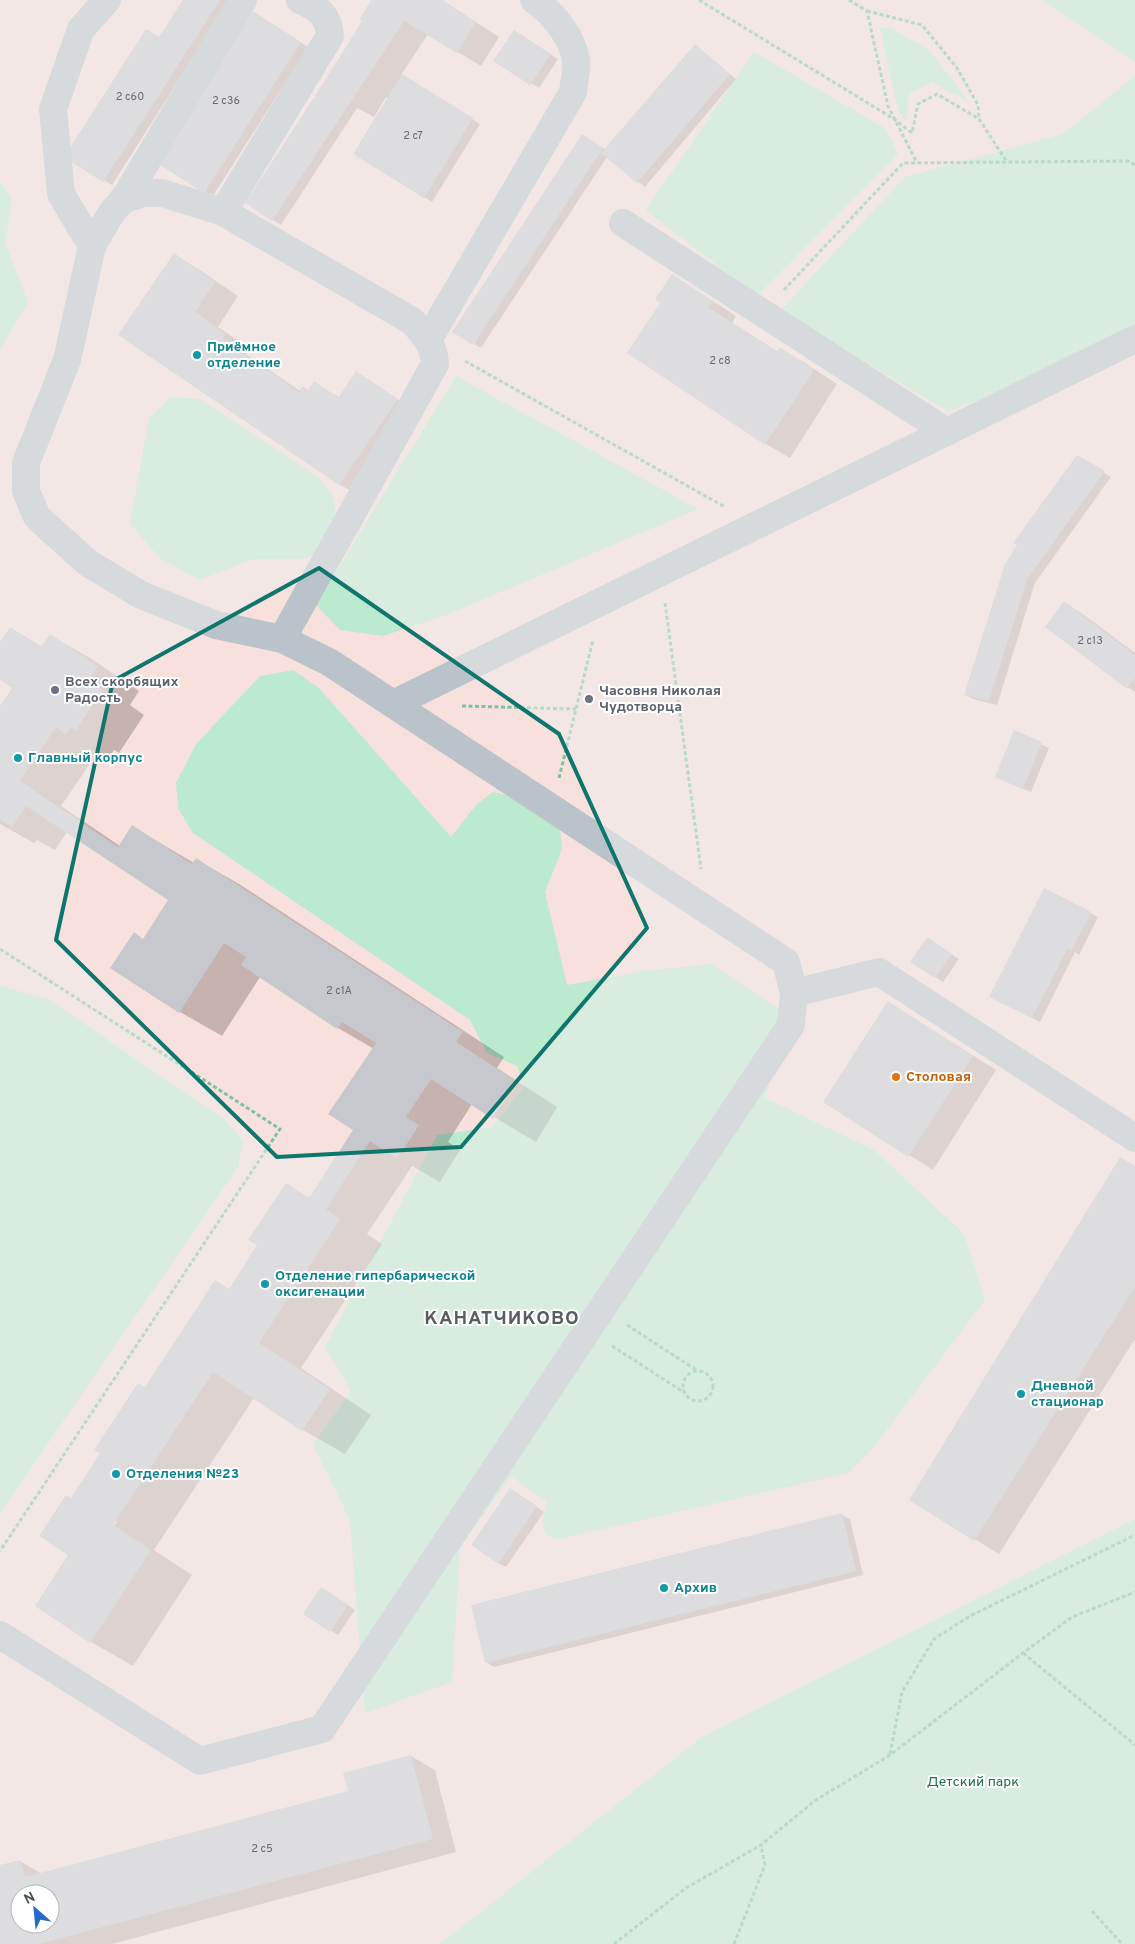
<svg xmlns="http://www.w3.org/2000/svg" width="1135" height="1944" font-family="Overpass,sans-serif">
  <rect width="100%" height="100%" fill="#eeecec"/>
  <!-- medical -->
  <path fill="#f8e0dc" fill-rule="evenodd" d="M0,0h1041l94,62v1457l-433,218 -262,207h-440zM20,1894h30v30h-30z"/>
  <!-- green -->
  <g fill="#bceacf">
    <polygon points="1041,0 1135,0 1135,62"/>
    <polygon points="880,28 891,28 929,50 969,102 931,82 909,94 906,123 898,109"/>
    <polygon points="754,52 886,129 898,154 757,296 646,210"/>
    <polygon points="1135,76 1135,347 948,411 779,312 905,177 1063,134"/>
    <polygon points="0,181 12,199 5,243 28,302 0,349"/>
    <polygon points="456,376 698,509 446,615 383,636 340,630 316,605"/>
    <polygon points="171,397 200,399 317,476 334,497 336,517 320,553 301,559 253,559 200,580 161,559 130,524 149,418"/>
    <polygon points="293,670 319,688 451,837 476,805 493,792 513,797 560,829 562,849 545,892 567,985 644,971 712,964 786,1014 765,1098 874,1150 964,1234 985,1300 873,1448 848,1473 559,1539 546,1535 542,1522 547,1502 511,1476 460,1548 452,1682 365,1713 350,1520 313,1445 351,1391 325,1347 437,1135 492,1127 524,1087 517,1066 487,1053 470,1020 193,833 178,808 176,783 196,744 260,676"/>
    <polygon points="0,986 48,999 226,1121 243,1141 238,1167 0,1513"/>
    <polygon points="1135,1519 1135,1944 440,1944 702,1737"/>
  </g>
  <!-- shadow -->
  <g fill="#0003" fill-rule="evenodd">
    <polygon points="185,0 230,0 112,185 66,157 160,39"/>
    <polygon points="373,0 442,0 499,37 481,66 428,34 401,75 480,124 432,202 354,154 388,99 386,97 374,117 357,108 281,225 247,203 364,20"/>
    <polygon points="256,14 308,47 213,196 153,159"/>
    <polygon points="522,36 558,59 539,88 495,61"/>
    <polygon points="695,45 736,79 645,187 607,157 481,348 474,344 590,140 606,150"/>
    <polygon points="174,255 198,269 238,296 218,327 249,348 246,354 300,391 309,391 314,383 339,397 356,373 421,414 363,498 339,484 120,334"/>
    <polygon points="696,290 736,316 732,323 778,352 781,349 805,363 837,384 790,458 766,444 629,353"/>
    <polygon points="1078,456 1111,477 1035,583 997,705 973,699 966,695"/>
    <polygon points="1064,603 1080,612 1135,653 1135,692 1127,687"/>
    <path d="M11,628l31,19 8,-12 43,25 46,31 -9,14 14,10 -25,38 -5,-3 -5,8 -11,-6 -37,54 59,40 13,-19 61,36 3,-3 42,24 265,173 -7,11 60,39 -21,35 -64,-38 -24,38 12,8 -20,32 -28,-16 -45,68 15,10 -81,124 70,47 -26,39 -42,-24 -49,-32 -100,152 38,25 -59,91 -42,-24 -21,-88 2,-55 74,-110 83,-99 81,-91 45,-69 19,-81 -36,-21 -78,-51 -38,59 -42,-24 -68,-44 32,-28 26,-40 -103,-68 -12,18 -18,-10 -3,3 -34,-19v-116l14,-20 -14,-9v-34zM114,1521h3l-7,10z"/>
    <polygon points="1015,732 1049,748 1031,792 1004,781"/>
    <polygon points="1090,913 1098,917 1079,955 1075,952 1040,1022 998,1001"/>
    <polygon points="935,943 959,959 943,982 912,962"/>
    <polygon points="888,1002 996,1070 933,1170 825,1101"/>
    <polygon points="1135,1167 1135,1339 999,1554 911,1500"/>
    <polygon points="518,1494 544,1512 506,1567 498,1563"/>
    <polygon points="842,1515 850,1519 863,1575 494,1667 486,1662"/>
    <polygon points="330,1593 355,1610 338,1635 305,1614"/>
    <path d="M411,1756l24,14 21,82 -344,92h-112v-78l20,-5 22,13 308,-82zM20,1894h30v30h-30z"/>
  </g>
  <!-- building -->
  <g fill="#c7c8ce" fill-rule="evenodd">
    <polygon points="183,0 220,0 103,182 64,157 146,29 159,37"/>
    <polygon points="371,0 442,0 476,22 457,53 404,21 272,221 245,203 321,87 362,21 360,19"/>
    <polygon points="248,8 301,42 204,193 152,160"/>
    <polygon points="514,30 551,54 530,85 493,61"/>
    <polygon points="695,44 730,74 637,183 601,153"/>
    <polygon points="402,74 473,118 424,198 353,154"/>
    <polygon points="582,134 603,148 473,345 452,332"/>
    <polygon points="174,253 215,282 195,312 226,334 222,339 299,392 303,386 308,390 314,381 338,398 356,371 398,399 339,485 118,335"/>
    <polygon points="672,274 713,301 709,308 777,351 780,347 814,370 765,445 627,353 660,303 655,299"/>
    <polygon points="1077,455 1105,471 1027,579 989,701 964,695 1005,564 1017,545 1013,543"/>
    <polygon points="1064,601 1135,655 1135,678 1127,689 1045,627"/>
    <polygon points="10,627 41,647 50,634 98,666 89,680 103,690 76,730 71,727 66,735 56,727 20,781 118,847 132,825 192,864 196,858 463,1032 456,1042 516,1081 493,1119 431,1079 406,1117 419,1125 397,1159 370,1141 326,1209 340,1219 259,1343 330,1389 302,1431 213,1372 113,1525 151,1550 90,1643 35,1606 68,1555 39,1536 66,1495 71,1498 100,1453 94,1450 138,1383 145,1387 215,1280 229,1289 257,1245 248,1240 286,1183 309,1198 353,1130 328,1114 376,1043 342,1022 337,1029 241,965 246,957 224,943 179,1013 110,968 134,932 143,939 168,900 26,806 12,827 0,819 0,706 12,688 0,680 0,642"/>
    <polygon points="1014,730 1042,742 1023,789 995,777"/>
    <polygon points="1044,888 1091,912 1071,951 1067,949 1032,1018 989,997"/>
    <polygon points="927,937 952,954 935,978 910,962"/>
    <polygon points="888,1001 973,1056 908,1157 823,1102"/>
    <polygon points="1120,1157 1135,1166 1135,1287 974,1541 909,1500"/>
    <polygon points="510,1488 537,1506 498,1564 471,1545"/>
    <polygon points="842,1513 856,1571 485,1663 471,1605"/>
    <polygon points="321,1587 348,1605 330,1632 303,1614"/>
    <path d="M411,1755l22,84 -394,105h-39v-79l20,-5 5,17 323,-86 -5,-18zM20,1894h30v30h-30z"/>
  </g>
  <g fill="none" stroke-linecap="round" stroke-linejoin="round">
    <!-- path -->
    <g stroke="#78c4a1" stroke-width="3" stroke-dasharray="4 2.5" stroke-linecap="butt">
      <polyline points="699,0 894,119 912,133 918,104 937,94 979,119 1007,162"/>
      <polyline points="849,0 867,11 888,106 917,163"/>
      <polyline points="867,11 922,25 957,68 978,105 979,119"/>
      <polyline points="784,290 903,163 1128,161 1135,165"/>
      <polyline points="465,361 725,507"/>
      <polyline points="665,603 701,869"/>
      <polyline points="462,706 576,709"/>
      <polyline points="559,778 593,640"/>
      <polyline points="0,949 280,1129 0,1551"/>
      <polyline points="627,1325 698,1371"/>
      <polyline points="612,1346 685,1393"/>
      <circle cx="698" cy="1386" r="15"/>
      <polyline points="1023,1653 1135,1745"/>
      <polyline points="890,1754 902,1692 934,1639 970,1616 1135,1535"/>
      <polyline points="1092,1911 1122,1944"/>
      <polyline points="614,1944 686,1888 761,1845 816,1800 890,1755 1023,1653 1072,1617 1135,1592"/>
      <polyline points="734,1944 765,1865 761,1845"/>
    </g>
    <!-- minor -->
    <g stroke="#bbc3ca" stroke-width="28">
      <polyline points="107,0 81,29 53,109 61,194 92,246 67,360 26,463 26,491 37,517 88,563 141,595 216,625 282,639 329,662 393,704"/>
      <polyline points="124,199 243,0"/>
      <path d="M223,212l107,-176c-1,-21 -12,-28 -30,-36"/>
      <polyline points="623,223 947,432"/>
      <path d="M92,246l20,-34 12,-13 20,-6h18l61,19 189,109c13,15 22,23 23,43l-153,275"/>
      <path d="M428,340l145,-248c1,-10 4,-22 3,-32 -4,-24 -23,-47 -42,-60"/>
      <polyline points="794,993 879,972 1135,1138"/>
      <polyline points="0,1635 200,1761 322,1729 791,1025 794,993 786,962 393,704 1135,339"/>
    </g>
  </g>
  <!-- marked area -->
  <path d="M0 0H1135V1944H0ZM319,568l240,166 88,194 -186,219 -184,10 -221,-217 57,-259z" fill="#eeecec" fill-opacity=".55" fill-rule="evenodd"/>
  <path fill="none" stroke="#0f766e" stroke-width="4" stroke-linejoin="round" d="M319,568l240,166 88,194 -186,219 -184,10 -221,-217 57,-259z"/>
  <!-- markers -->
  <g fill="#0f9aa8" stroke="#fff" stroke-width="2">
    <circle cx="197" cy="355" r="5"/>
    <circle cx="18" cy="758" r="5"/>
    <circle cx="265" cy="1284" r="5"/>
    <circle cx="1021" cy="1394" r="5"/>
    <circle cx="116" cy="1474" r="5"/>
    <circle cx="664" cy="1588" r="5"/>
  </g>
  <g fill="#6b7280" stroke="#fff" stroke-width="2">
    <circle cx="55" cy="690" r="5"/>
    <circle cx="589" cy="699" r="5"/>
  </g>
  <circle fill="#e8710a" stroke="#fff" stroke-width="2" cx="896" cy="1077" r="5"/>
  <g text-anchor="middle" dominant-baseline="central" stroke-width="4" stroke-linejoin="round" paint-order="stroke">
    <!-- number labels -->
    <g font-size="11" fill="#666c75">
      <text x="130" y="97">2 с60</text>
      <text x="226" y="101">2 с36</text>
      <text x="413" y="136">2 с7</text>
      <text x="720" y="361">2 с8</text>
      <text x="1090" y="641">2 с13</text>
      <text x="339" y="991">2 с1А</text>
      <text x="262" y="1849">2 с5</text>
    </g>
    <!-- culture labels -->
    <g font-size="14" font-weight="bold" fill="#0d838f" stroke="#fff" text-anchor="start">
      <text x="207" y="347">Приёмное<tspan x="207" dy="16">отделение</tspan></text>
      <text x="28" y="758">Главный корпус</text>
      <text x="275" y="1276">Отделение гипербарической<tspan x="275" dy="16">оксигенации</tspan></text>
      <text x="1031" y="1386">Дневной<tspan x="1031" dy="16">стационар</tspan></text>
      <text x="126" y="1474">Отделения №23</text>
      <text x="674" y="1588">Архив</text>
    </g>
    <!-- worship labels -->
    <g font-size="14" font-weight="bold" fill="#5b616d" stroke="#fff" text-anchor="start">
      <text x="65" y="682">Всех скорбящих<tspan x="65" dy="16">Радость</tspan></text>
      <text x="599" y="691">Часовня Николая<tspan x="599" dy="16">Чудотворца</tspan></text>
    </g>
    <!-- food labels -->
    <g font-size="14" font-weight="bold" fill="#c56008" stroke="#fff" text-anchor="start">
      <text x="906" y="1077">Столовая</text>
    </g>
    <!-- park labels -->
    <g font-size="14" fill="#1e714a" stroke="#fff">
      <text x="973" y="1782">Детский парк</text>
    </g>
    <!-- district labels -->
    <g font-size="19" font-weight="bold" letter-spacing="1" fill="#595c60" stroke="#fff">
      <text x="502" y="1319">КАНАТЧИКОВО</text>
    </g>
  </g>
  <!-- north arrow -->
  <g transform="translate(35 1909) rotate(333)"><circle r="24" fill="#ffffff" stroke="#b5b8bc"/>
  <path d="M0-4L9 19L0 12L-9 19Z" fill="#286acc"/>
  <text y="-8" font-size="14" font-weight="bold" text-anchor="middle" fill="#464e57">N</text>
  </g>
</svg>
